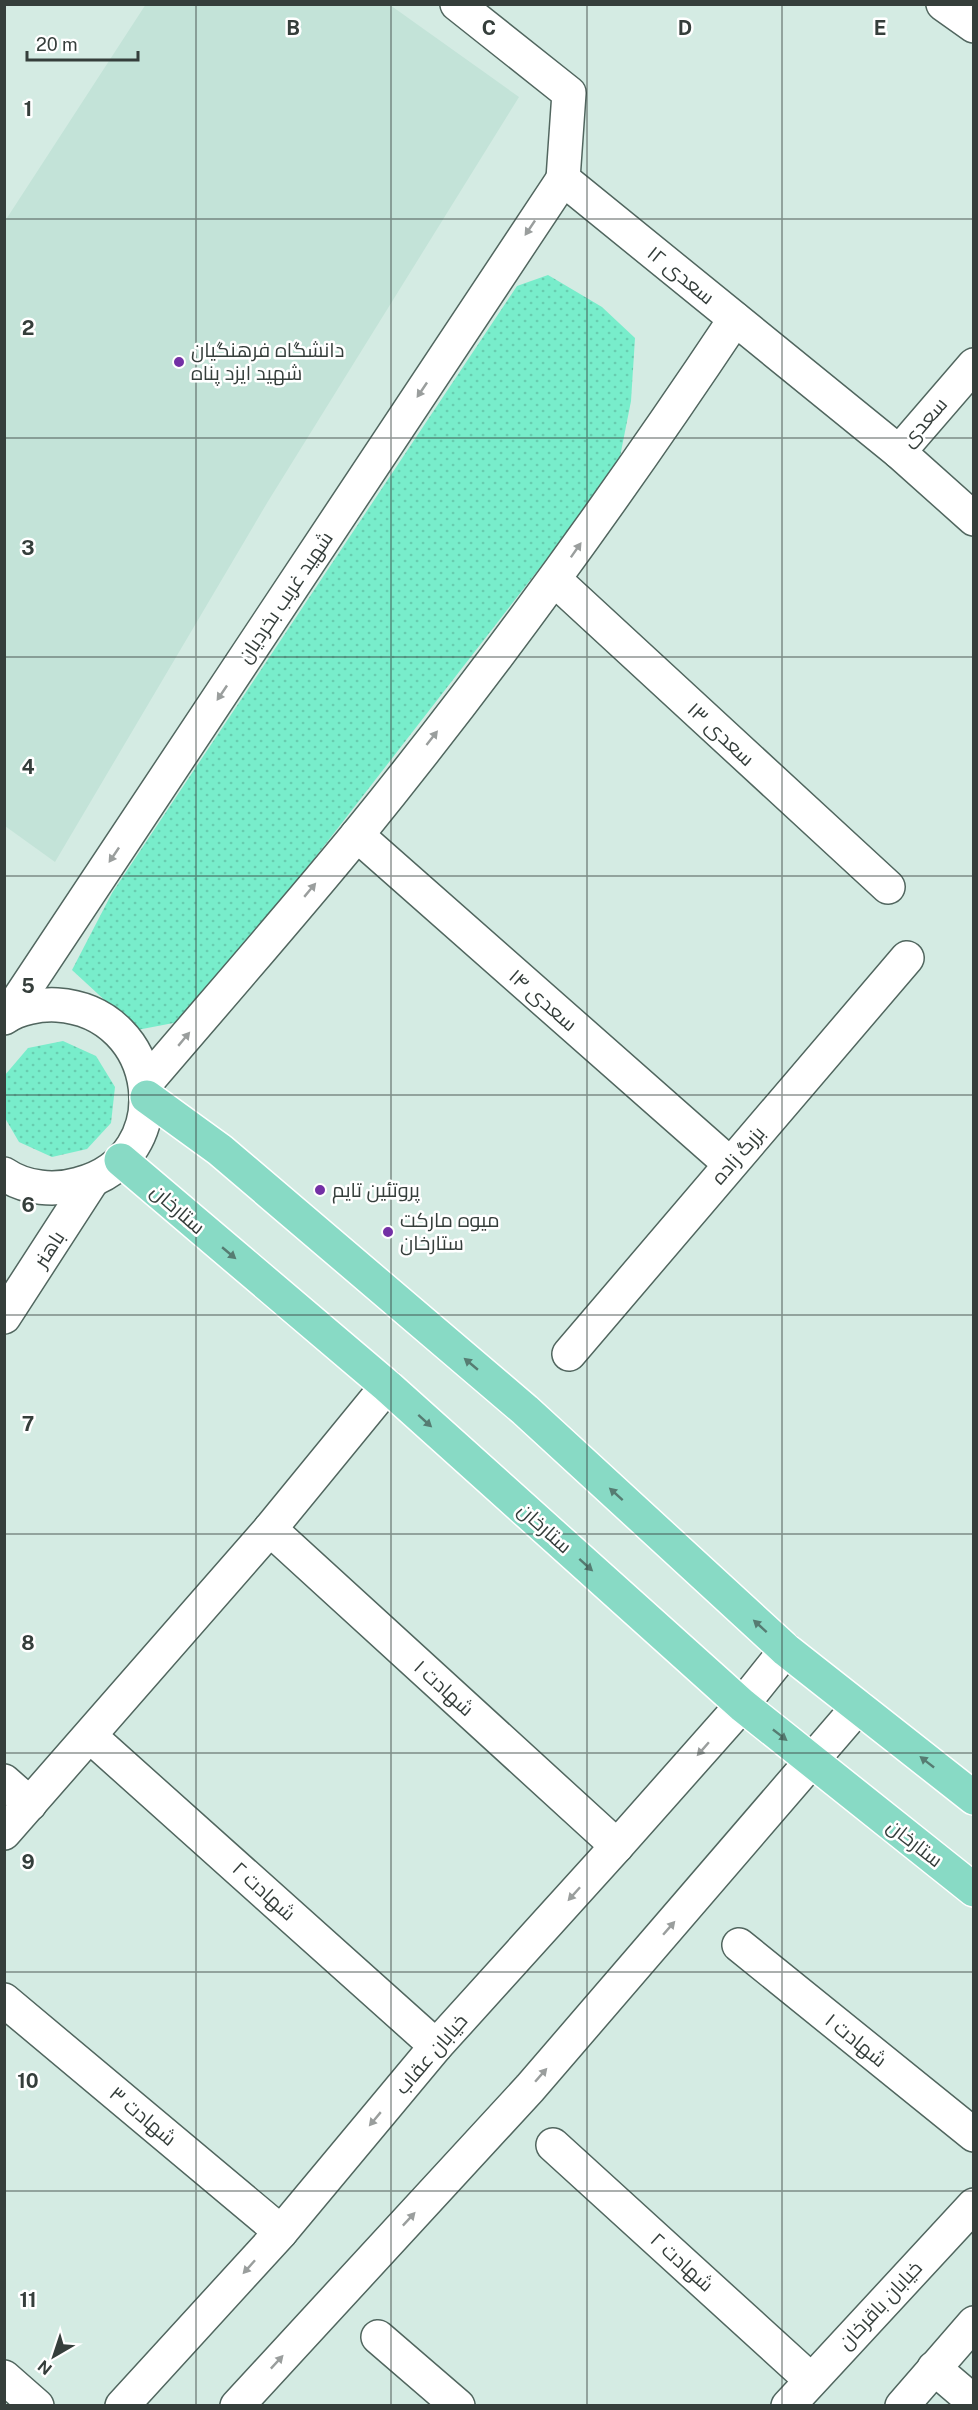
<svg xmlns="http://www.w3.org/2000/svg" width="978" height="2410" font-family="'Public Sans',Cairo,sans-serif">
  <defs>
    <pattern id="grass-dots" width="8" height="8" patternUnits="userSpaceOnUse" patternTransform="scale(1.5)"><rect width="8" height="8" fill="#78edcb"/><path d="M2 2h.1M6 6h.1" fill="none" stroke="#68ccaf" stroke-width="1.8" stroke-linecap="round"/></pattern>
  </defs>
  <rect width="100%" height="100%" fill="#d4ebe3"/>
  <!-- built -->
  <polygon fill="#c3e3d8" points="146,4 390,5 519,97 267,503 55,862 5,826 5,221"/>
  <!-- grass -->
  <g fill="url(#grass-dots)">
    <polygon points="548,275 602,307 635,338 631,401 618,467 189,1020 137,1030 72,970 112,893 517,286"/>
    <polygon points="63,1041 96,1056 115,1087 111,1123 87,1149 52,1157 19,1142 5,1118 5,1075 28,1048"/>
  </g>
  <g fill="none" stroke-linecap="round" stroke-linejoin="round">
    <defs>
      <g id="minor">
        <polyline points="457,4 569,93 563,179 899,452 974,519"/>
        <polyline points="943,4 974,26"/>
        <polyline points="899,452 974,365"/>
        <polyline points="555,580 888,887"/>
        <polyline points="357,835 730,1164"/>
        <polyline points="8,1015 563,179"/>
        <path d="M4,1018c14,-10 36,-14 53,-13 105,7 123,153 22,179 -24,7 -53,5 -75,-10"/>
        <path d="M146,1083c70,-82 142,-164 211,-248 135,-166 260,-339 378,-516"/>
        <polyline points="4,1317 92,1181"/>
        <polyline points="569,1354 907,958"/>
        <polyline points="270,1529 617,1846"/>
        <polyline points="91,1737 436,2046"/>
        <polyline points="4,1781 30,1804"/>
        <polyline points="4,1833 270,1529 387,1386"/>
        <polyline points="739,1945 974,2135"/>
        <polyline points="4,2000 281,2232"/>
        <polyline points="553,2145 811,2380"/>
        <polyline points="378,2337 458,2406"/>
        <polyline points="934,2368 974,2402"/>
        <polyline points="4,2377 37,2406"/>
        <polyline points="122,2406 281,2232 436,2046 617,1846 742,1705 786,1650"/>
        <polyline points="237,2406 530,2088 858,1707"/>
        <polyline points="788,2406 974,2205"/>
        <polyline points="902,2406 974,2323"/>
      </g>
      <g id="major">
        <polyline points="147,1097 220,1150 525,1410 786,1650 974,1798"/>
        <polyline points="121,1160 387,1386 742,1705 974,1890"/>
      </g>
    </defs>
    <!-- minor casing -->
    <use href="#minor" stroke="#51665f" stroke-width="36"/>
    <!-- major casing -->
    <use href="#major" stroke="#fff" stroke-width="36"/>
    <!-- minor -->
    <use href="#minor" stroke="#fff" stroke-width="33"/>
    <!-- major -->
    <use href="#major" stroke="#88dac5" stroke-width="33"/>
  </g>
  <!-- one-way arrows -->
  <defs><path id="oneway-solid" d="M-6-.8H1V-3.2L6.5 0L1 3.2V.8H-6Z" transform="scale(1.5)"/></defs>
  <g fill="#9a9e9d">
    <use href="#oneway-solid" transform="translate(530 228) rotate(124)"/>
    <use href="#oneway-solid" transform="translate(422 390) rotate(124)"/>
    <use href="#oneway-solid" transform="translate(576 550) rotate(-55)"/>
    <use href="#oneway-solid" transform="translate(222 693) rotate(124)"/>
    <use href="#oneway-solid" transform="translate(432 738) rotate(-52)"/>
    <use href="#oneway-solid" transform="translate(114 855) rotate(124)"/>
    <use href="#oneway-solid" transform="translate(310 890) rotate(-50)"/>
    <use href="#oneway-solid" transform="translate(184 1039) rotate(-50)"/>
    <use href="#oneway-solid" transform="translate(703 1749) rotate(131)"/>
    <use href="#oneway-solid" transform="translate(574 1894) rotate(132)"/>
    <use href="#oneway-solid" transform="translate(669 1928) rotate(-49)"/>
    <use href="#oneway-solid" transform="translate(541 2075) rotate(-49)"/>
    <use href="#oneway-solid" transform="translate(375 2119) rotate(130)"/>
    <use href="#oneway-solid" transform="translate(409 2219) rotate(-47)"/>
    <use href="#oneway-solid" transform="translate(249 2267) rotate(132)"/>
    <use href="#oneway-solid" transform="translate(277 2362) rotate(-47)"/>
  </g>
  <g fill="#567c72">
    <use href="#oneway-solid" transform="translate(229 1253) rotate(40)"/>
    <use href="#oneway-solid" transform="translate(471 1364) rotate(-140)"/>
    <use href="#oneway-solid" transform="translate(425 1421) rotate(42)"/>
    <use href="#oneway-solid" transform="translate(616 1494) rotate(-138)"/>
    <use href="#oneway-solid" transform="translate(586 1565) rotate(42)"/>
    <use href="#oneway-solid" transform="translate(760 1626) rotate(-138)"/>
    <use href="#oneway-solid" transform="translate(780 1735) rotate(38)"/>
    <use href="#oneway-solid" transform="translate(927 1762) rotate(-142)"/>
  </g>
  <!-- grid -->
  <path fill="none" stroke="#353e3b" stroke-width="1.5" stroke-opacity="0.55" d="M196,4v2402M391,4v2402M587,4v2402M782,4v2402M4,219h970M4,438h970M4,657h970M4,876h970M4,1095h970M4,1315h970M4,1534h970M4,1753h970M4,1972h970M4,2191h970"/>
  <!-- markers -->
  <g fill="#7330a5" stroke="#fff" stroke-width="2">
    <circle cx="179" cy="362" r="6"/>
    <circle cx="320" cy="1190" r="6"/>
    <circle cx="388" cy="1232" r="6"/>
  </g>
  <g text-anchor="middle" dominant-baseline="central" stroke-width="5" stroke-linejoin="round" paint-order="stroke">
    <!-- street labels -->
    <g font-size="20" fill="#353e3b" stroke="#fff">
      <text transform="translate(681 275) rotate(39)">سعدی ۱۲</text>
      <text transform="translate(924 422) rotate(-49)">سعدی</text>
      <text transform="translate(285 597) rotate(-56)">شهید غریب بخردیان</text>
      <text transform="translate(721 734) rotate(43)">سعدی ۱۳</text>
      <text transform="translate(543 1000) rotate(41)">سعدی ۱۴</text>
      <text transform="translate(738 1155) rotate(-49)">بزرگ زاده</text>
      <text transform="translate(178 1209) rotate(41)">ستارخان</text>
      <text transform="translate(49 1249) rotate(-57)">باهنر</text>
      <text transform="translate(545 1528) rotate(42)">ستارخان</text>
      <text transform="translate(444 1688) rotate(42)">شهادت ۱</text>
      <text transform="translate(915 1843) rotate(38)">ستارخان</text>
      <text transform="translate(264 1891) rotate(42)">شهادت ۲</text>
      <text transform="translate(856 2040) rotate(39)">شهادت ۱</text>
      <text transform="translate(431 2054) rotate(-49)">خیابان عقاب</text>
      <text transform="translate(143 2116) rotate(40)">شهادت ۳</text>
      <text transform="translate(682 2262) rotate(42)">شهادت ۲</text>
      <text transform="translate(880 2305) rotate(-47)">خیابان باقرخان</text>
    </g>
    <!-- poi labels -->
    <g font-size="20" fill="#353e3b" stroke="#fff" text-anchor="start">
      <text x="191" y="350">دانشگاه فرهنگیان<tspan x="191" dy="23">شهید ایزد پناه</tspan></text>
      <text x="332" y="1190">پروتئین تایم</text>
      <text x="400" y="1220">میوه مارکت<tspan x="400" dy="23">ستارخان</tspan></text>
    </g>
  </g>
  <g font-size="20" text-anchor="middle" font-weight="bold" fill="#353e3b" stroke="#fff" stroke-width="5" stroke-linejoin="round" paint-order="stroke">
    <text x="293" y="35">B</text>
    <text x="489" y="35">C</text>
    <text x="685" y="35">D</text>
    <text x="880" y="35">E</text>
    <text x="28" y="116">1</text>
    <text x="28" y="335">2</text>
    <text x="28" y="555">3</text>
    <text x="28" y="774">4</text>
    <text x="28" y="993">5</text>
    <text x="28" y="1212">6</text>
    <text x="28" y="1431">7</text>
    <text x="28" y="1650">8</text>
    <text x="28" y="1869">9</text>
    <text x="28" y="2088">10</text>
    <text x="28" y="2307">11</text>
  </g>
  <!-- border -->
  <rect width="978" height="2410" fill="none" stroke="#353e3b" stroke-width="12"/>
  <!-- north arrow -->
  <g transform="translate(54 2356) rotate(219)" stroke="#ffffff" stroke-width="4.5" paint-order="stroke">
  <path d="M0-4.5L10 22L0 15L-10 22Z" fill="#353e3b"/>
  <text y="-9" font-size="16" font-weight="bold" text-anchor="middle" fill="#353e3b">N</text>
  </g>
  <!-- scale -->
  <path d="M27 51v9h111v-9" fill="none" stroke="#353e3b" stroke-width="3"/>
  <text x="36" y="51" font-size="18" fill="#353e3b" stroke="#ffffff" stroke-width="4.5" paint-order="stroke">20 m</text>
</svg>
